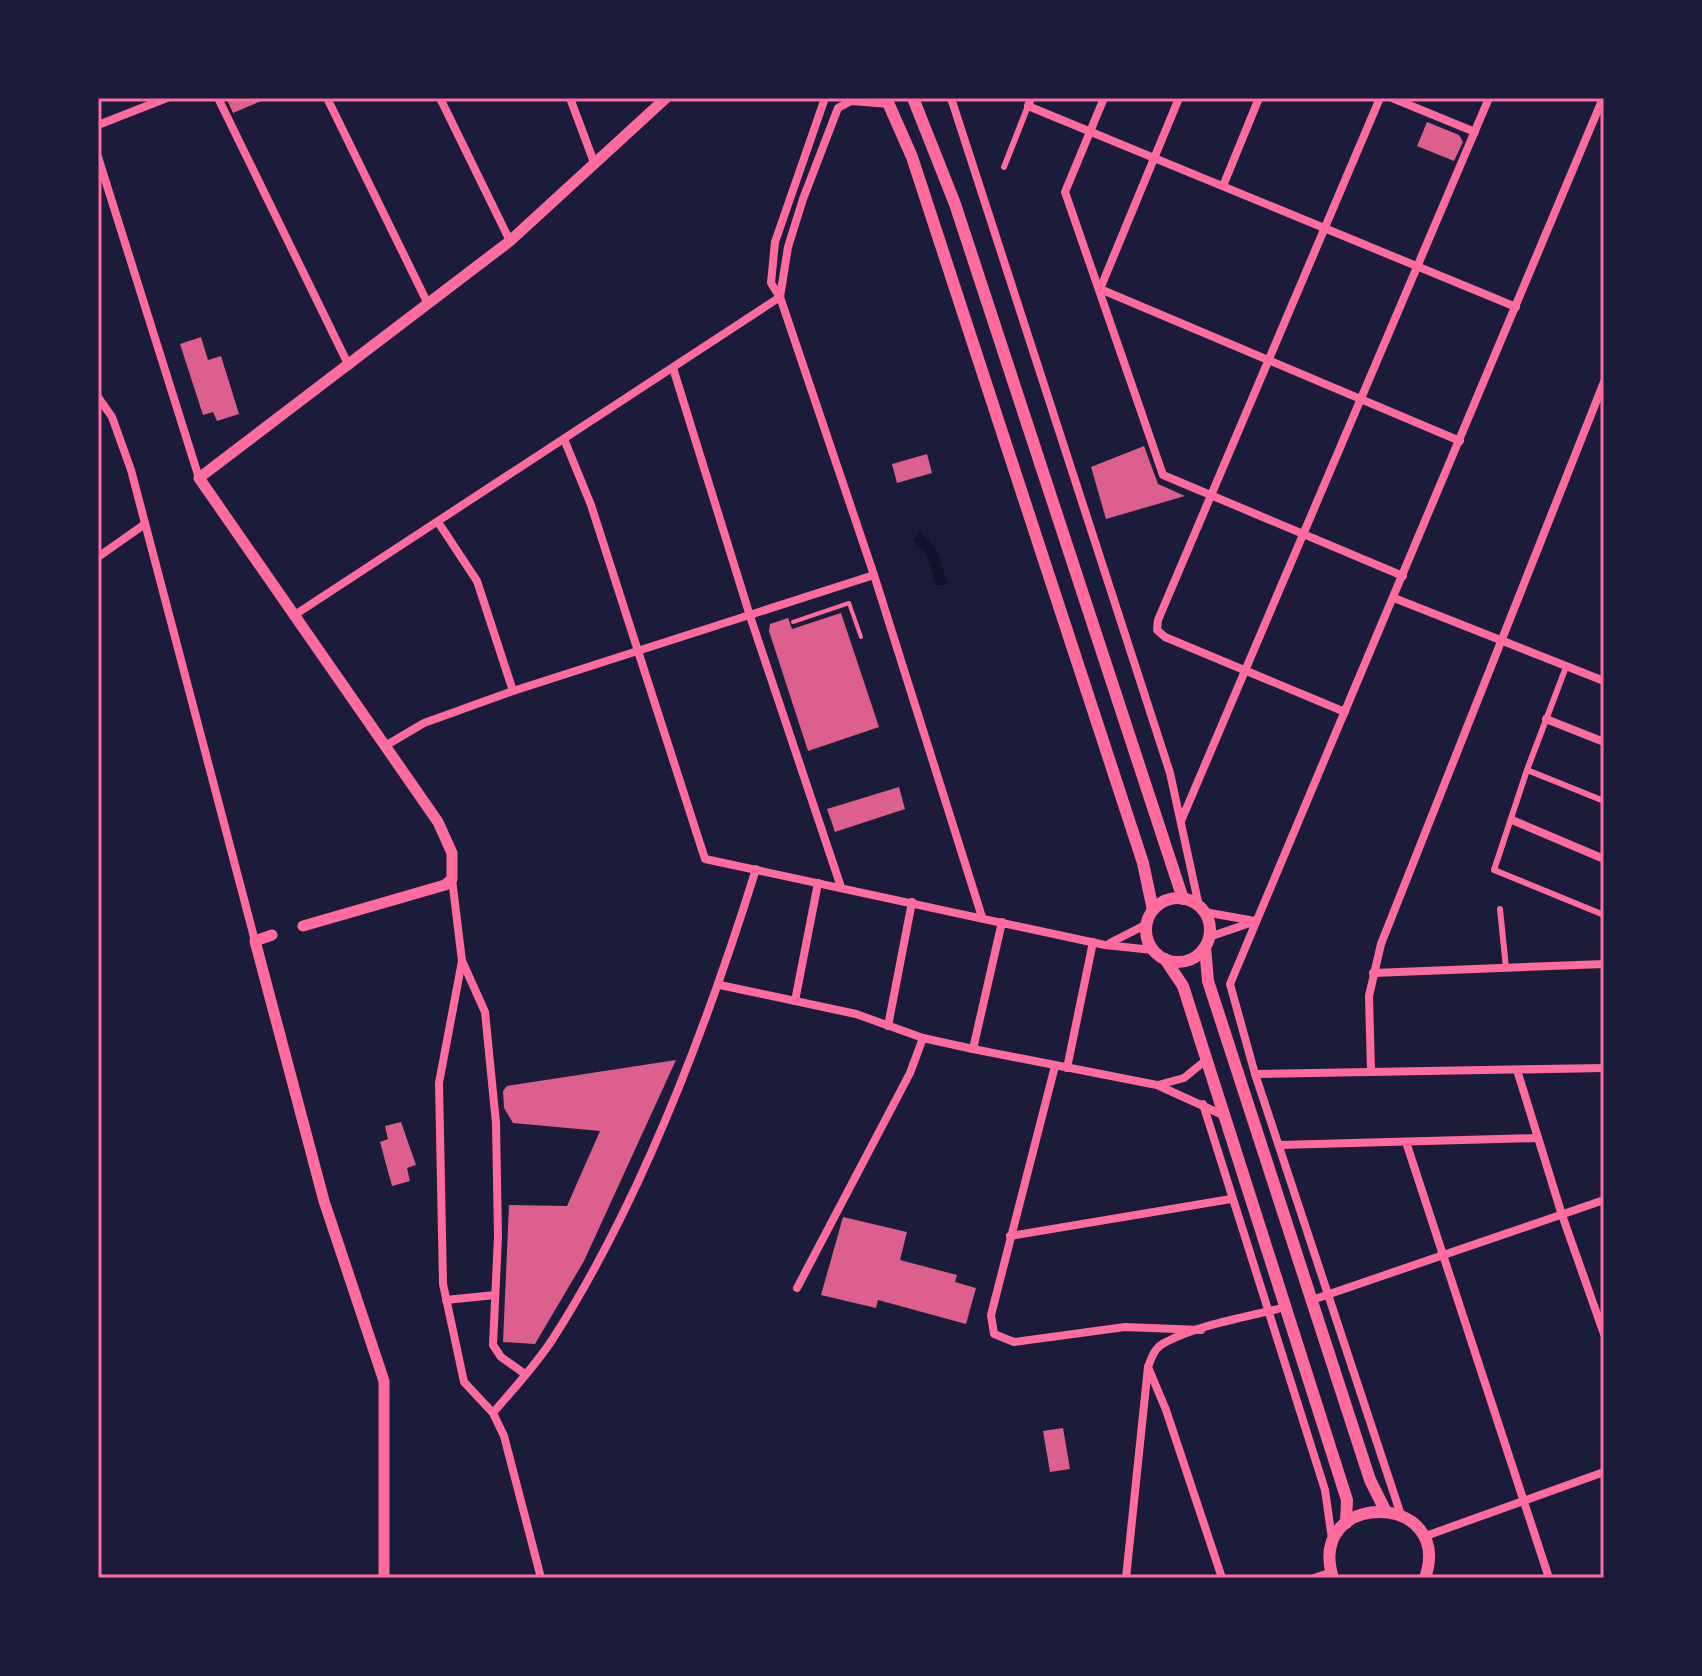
<svg xmlns="http://www.w3.org/2000/svg" width="1702" height="1676" font-family="Lato,sans-serif">
  <rect width="100%" height="100%" fill="#1b1b3a"/>
  <!-- water -->
  <polygon fill="#12122b" points="920,531 938,552 948,585 936,585 927,554 913,540"/>
  <!-- building -->
  <g fill="#dd5f8e">
    <polygon points="226,98 268,98 233,113"/>
    <polygon points="1427,122 1459,135 1463,142 1454,161 1417,146"/>
    <polygon points="201,337 208,360 221,356 239,414 217,421 213,412 203,415 180,344"/>
    <polygon points="1144,446 1158,484 1185,496 1106,519 1091,467"/>
    <polygon points="927,454 932,473 897,483 892,464"/>
    <polygon points="841,613 879,727 808,751 769,631 770,624 788,618 792,629"/>
    <polygon points="899,787 905,809 835,832 827,809"/>
    <polygon points="676,1060 584,1261 535,1344 503,1342 509,1205 567,1206 600,1131 513,1123 504,1108 503,1091 507,1086"/>
    <polygon points="401,1122 416,1165 407,1168 410,1181 392,1186 380,1142 388,1139 385,1126"/>
    <polygon points="843,1217 907,1232 900,1260 957,1275 955,1282 976,1288 966,1324 878,1300 876,1308 821,1295"/>
    <polygon points="1063,1428 1070,1469 1050,1472 1043,1431"/>
  </g>
  <g fill="none" stroke-linecap="round" stroke-linejoin="round">
    <!-- service -->
    <polyline stroke="#ff6b9d" stroke-width="4" points="793,622 849,603 861,637"/>
    <!-- pedestrian -->
    <g stroke="#ff6b9d" stroke-width="6">
      <polyline points="1004,167 1028,106"/>
      <polyline points="1566,667 1527,770 1494,870 1604,915"/>
      <polyline points="1527,770 1604,801"/>
      <polyline points="1500,909 1506,968"/>
    </g>
    <!-- minor -->
    <g stroke="#ff6b9d" stroke-width="8">
      <polyline points="218,98 349,366"/>
      <polyline points="327,98 428,304"/>
      <polyline points="440,98 510,241"/>
      <polyline points="570,98 595,165"/>
      <polyline points="951,98 1170,773 1199,906"/>
      <polyline points="1031,98 1028,106 1516,307"/>
      <polyline points="1104,98 1065,192 1163,475 1403,576"/>
      <polyline points="1179,98 1100,289 1460,441"/>
      <polyline points="1392,98 1475,132"/>
      <polyline points="890,104 851,101 838,108 803,199 788,247 780,297 874,575 982,917"/>
      <polyline points="98,125 167,98"/>
      <polyline points="98,157 199,478"/>
      <polyline points="1223,186 1259,98"/>
      <polyline points="779,296 771,283 775,242 825,98"/>
      <polyline points="673,368 750,616 841,887"/>
      <polyline points="98,397 112,417 131,470 255,941"/>
      <polyline points="564,439 591,505 705,859 1105,945 1153,950"/>
      <polyline points="438,522 477,581 513,691"/>
      <polyline points="98,557 145,524"/>
      <polyline points="1394,598 1604,681"/>
      <polyline points="293,616 780,297"/>
      <polyline points="1345,712 1165,637 1157,630 1158,620 1380,98"/>
      <polyline points="1546,719 1604,742"/>
      <polyline points="385,746 424,723 513,691 874,575"/>
      <polyline points="1512,820 1604,859"/>
      <polyline points="1181,821 1489,98"/>
      <polyline points="452,879 462,961 439,1083 443,1284 464,1382 493,1413 504,1436 541,1578"/>
      <polyline points="1204,912 1255,921"/>
      <polyline points="1209,937 1250,923"/>
      <polyline points="1110,943 1147,924"/>
      <polyline points="463,963 485,1012 496,1123 498,1237 493,1345 501,1357 525,1374"/>
      <polyline points="1373,973 1604,964"/>
      <polyline points="720,985 856,1014 923,1038 973,1049 1157,1085 1223,1115"/>
      <polyline points="795,1001 818,883"/>
      <polyline points="888,1026 912,902"/>
      <polyline points="973,1049 1002,922"/>
      <polyline points="1055,1066 991,1315 994,1334 1014,1342 1125,1327 1201,1330"/>
      <polyline points="1067,1068 1093,942"/>
      <polyline points="1371,1070 1369,996 1381,944 1604,382"/>
      <polyline points="1517,1070 1562,1215 1604,1334"/>
      <polyline points="1255,1074 1604,1068"/>
      <polyline points="1158,1085 1184,1078 1206,1060"/>
      <polyline points="1203,1104 1325,1490 1332,1539"/>
      <polyline points="1406,1142 1549,1578"/>
      <polyline points="1279,1145 1538,1138"/>
      <polyline points="1010,1236 1231,1199"/>
      <polyline points="797,1288 910,1073 923,1038"/>
      <polyline points="446,1300 495,1295"/>
      <polyline points="1312,1300 1604,1200"/>
      <polyline points="1148,1367 1166,1410 1222,1578"/>
      <path d="M493,1413c21,-25 44,-49 61,-76 87,-136 154,-314 202,-468"/>
      <polyline points="1401,1515 1255,1074 1230,984 1603,98"/>
      <polyline points="1423,1537 1604,1472"/>
      <path d="M1126,1578l22,-211c4,-11 7,-20 18,-25 35,-18 81,-25 120,-35"/>
      <polyline points="1314,1578 1332,1572"/>
    </g>
    <!-- secondary -->
    <g stroke="#ff6b9d" stroke-width="11">
      <polyline points="303,926 445,885 452,879 452,853 438,822 199,478 510,241 666,98"/>
      <polyline points="272,935 255,941 324,1201 384,1381 384,1578"/>
    </g>
    <!-- primary -->
    <g stroke="#ff6b9d" stroke-width="12">
      <polyline points="886,98 912,157 1143,863 1153,910"/>
      <polyline points="913,98 955,204 1183,899"/>
      <circle cx="1178" cy="930" r="32"/>
      <polyline points="1205,947 1208,981 1370,1480 1385,1510"/>
      <polyline points="1165,959 1183,986 1347,1500 1346,1523"/>
      <path d="M1333,1578c-28,-89 122,-87 92,0"/>
    </g>
  </g>
  <!-- border -->
  <rect width="1702" height="1676" fill="none" stroke="#1b1b3a" stroke-width="200"/>
  <rect x="100" y="100" width="1502" height="1476" fill="none" stroke="#ff6b9d" stroke-width="3"/>
</svg>
